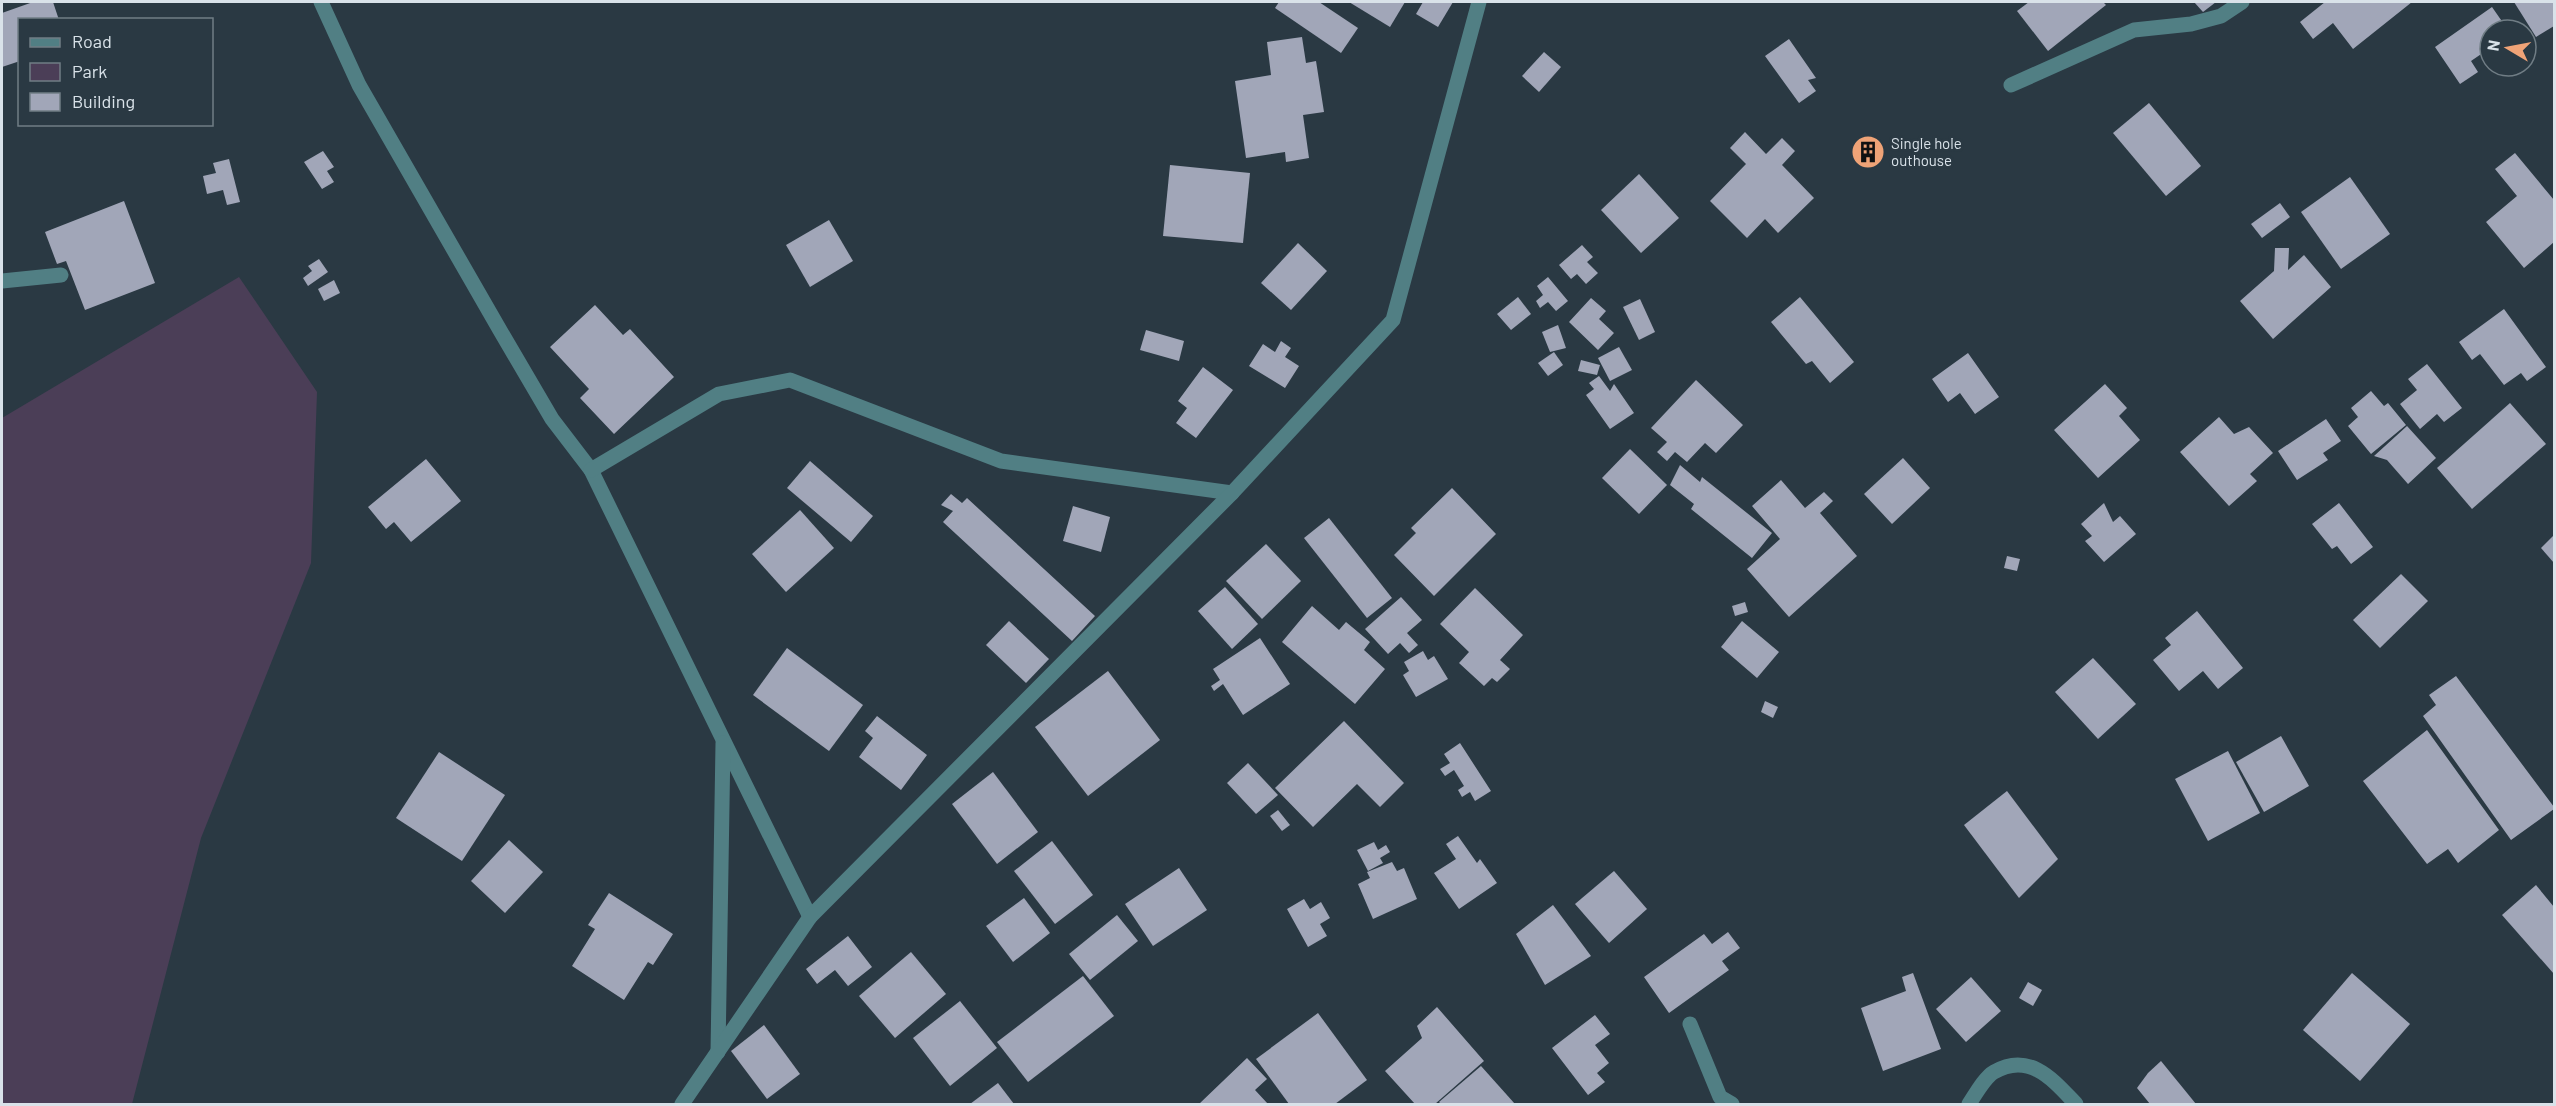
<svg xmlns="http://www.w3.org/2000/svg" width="2556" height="1106" font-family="Barlow,sans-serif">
  <rect width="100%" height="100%" fill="#2a3943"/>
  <!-- green -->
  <polygon fill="#4b3e57" points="239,277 317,392 311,563 201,838 132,1104 2,1104 2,418"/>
  <!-- building -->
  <g fill="#a1a6b8">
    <polygon points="33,2 53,2 59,20 20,20 20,61 2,67 2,13"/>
    <polygon points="1279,2 1319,2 1358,28 1341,53 1275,8"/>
    <polygon points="1349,2 1405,2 1390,27"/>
    <polygon points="1423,2 1453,2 1438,27 1416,14"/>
    <polygon points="2029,2 2103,2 2106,5 2048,51 2017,11"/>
    <polygon points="2194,2 2216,2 2203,12"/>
    <polygon points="2325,2 2412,2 2353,49 2333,23 2313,39 2300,22"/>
    <polygon points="2514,2 2554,2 2554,26 2536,37"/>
    <polygon points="2492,7 2508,30 2490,30 2490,48 2471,61 2478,72 2460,84 2435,47"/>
    <polygon points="1302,37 1306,63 1316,61 1324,112 1303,115 1309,158 1286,162 1285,152 1246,158 1235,81 1271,75 1267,42"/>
    <polygon points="1789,39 1816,78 1808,80 1816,91 1799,103 1765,56"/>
    <polygon points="1544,52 1561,67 1539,92 1522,76"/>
    <polygon points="2149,103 2201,166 2166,196 2113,133"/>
    <polygon points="1745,132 1766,154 1782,138 1795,151 1782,165 1814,198 1778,233 1765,219 1747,238 1710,201 1746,164 1730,148"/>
    <polygon points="1870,143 1876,154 1866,160 1859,149"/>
    <polygon points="323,151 334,167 327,171 334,182 322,189 304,162"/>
    <polygon points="2515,153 2554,200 2554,242 2524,268 2486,222 2517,196 2495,169"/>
    <polygon points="229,159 240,202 227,205 223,190 207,194 203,176 216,173 213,163"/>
    <polygon points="1170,165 1250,173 1243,243 1163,236"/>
    <polygon points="1639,174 1679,218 1641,253 1601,210"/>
    <polygon points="2350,177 2390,234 2341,269 2301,212"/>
    <polygon points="124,201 155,283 85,310 66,261 57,264 45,232"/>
    <polygon points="2280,203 2290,217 2262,238 2251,224"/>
    <polygon points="829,220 853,261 810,287 786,245"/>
    <polygon points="1298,243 1327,271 1291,310 1261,283"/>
    <polygon points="1582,245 1593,257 1587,262 1598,273 1586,284 1577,274 1571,279 1559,265"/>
    <polygon points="2275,248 2289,248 2288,270 2304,255 2331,287 2273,339 2240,301 2274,271"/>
    <polygon points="319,259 328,272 308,286 303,278 312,271 308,266"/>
    <polygon points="1548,277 1568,301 1556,311 1548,302 1540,308 1536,301 1543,295 1537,286"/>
    <polygon points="334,280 340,293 324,301 318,289"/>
    <polygon points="1518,297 1531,314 1511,330 1497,314"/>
    <polygon points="1800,297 1854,362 1830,383 1812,361 1806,364 1771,322"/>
    <polygon points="1591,298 1606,311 1599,319 1614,333 1598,350 1569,322"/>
    <polygon points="1640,299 1655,332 1639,340 1623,307"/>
    <polygon points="595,305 623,335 630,329 674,377 614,434 580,398 589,389 550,347"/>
    <polygon points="2504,309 2546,367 2527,381 2521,373 2504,385 2480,354 2472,360 2459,342"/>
    <polygon points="1558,325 1566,348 1550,352 1542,332"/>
    <polygon points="1146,330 1184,341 1179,361 1140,350"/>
    <polygon points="1281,341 1291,348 1285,357 1299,366 1285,388 1249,366 1263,344 1275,352"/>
    <polygon points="1619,347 1632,370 1610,381 1598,358"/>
    <polygon points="1554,352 1563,365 1548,376 1538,363"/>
    <polygon points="1968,353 1999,397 1975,414 1960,393 1948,402 1932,379"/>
    <polygon points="1581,360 1600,365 1597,375 1578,371"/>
    <polygon points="2427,364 2462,408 2444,422 2437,414 2420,429 2400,404 2417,390 2408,379"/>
    <polygon points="1203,367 1233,390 1196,438 1176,423 1187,408 1178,401"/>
    <polygon points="1599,376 1610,391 1614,384 1634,413 1610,429 1586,395 1594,389 1589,383"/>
    <polygon points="1696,380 1743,425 1716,453 1705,443 1687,462 1675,452 1667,461 1657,452 1667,442 1651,428"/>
    <polygon points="2105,384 2127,408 2119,416 2140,440 2098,478 2054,430"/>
    <polygon points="2371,391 2384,406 2388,403 2406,425 2371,454 2348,426 2358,417 2351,408"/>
    <polygon points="2510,403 2546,444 2472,509 2437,468"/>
    <polygon points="2219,417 2234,434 2249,427 2273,453 2250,474 2257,481 2229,506 2180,452"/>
    <polygon points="2326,419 2341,441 2323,453 2328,460 2297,480 2278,451"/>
    <polygon points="2407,426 2436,458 2408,484 2387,460 2374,456"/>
    <polygon points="1630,449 1667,485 1639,514 1602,478"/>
    <polygon points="1903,458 1930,488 1892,524 1864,494"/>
    <polygon points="426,459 461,501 411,542 394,522 386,529 368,507"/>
    <polygon points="810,461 873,516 851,542 787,488"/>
    <polygon points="1680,465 1700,482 1702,477 1772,533 1752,558 1691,509 1694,504 1670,485"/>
    <polygon points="1781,480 1805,508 1824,492 1833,501 1820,513 1857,556 1789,617 1747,569 1780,539 1752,506"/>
    <polygon points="1452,488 1496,534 1434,596 1394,555 1416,533 1411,528"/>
    <polygon points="951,494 962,503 967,498 1095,616 1072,641 943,522 953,511 941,505"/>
    <polygon points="2104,503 2113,522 2120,516 2136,534 2104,562 2085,541 2092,536 2081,524"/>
    <polygon points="2339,503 2373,547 2351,564 2337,546 2332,549 2312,524"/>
    <polygon points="1073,506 1110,517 1101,552 1063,541"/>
    <polygon points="800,510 834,548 786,592 752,554"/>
    <polygon points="1329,518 1392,598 1367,618 1304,538"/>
    <polygon points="2554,535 2554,563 2541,548"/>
    <polygon points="1266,544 1301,581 1262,619 1226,581"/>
    <polygon points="2007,556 2020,559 2017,571 2004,568"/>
    <polygon points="2401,574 2428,601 2380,648 2353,620"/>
    <polygon points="1225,587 1258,624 1232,649 1198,611"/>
    <polygon points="1475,588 1523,635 1500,660 1510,669 1497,682 1492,678 1484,686 1459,663 1469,652 1440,624"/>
    <polygon points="1401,597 1422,620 1407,633 1418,645 1409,653 1400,643 1388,654 1365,629"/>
    <polygon points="1745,602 1748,612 1735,616 1732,606"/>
    <polygon points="1312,606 1339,630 1346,622 1370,642 1364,650 1385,669 1355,704 1282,642"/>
    <polygon points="2197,611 2243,668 2218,689 2203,671 2179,691 2153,660 2171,645 2165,638"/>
    <polygon points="1009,621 1049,659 1026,683 986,645"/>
    <polygon points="1742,621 1779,652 1757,678 1721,647"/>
    <polygon points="1260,638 1290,684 1243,715 1223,684 1214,691 1211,686 1220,680 1213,669"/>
    <polygon points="787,648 863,705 829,751 753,695"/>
    <polygon points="1423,651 1428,660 1434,656 1448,679 1416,697 1403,675 1409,671 1404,662"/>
    <polygon points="2093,658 2136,704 2098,739 2055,692"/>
    <polygon points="1108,671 1160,740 1088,796 1035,727"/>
    <polygon points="2456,676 2554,807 2554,809 2511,840 2423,716 2436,705 2429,695"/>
    <polygon points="1765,701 1778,707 1773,718 1761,712"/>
    <polygon points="877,716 927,755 901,790 859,757 873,738 865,731"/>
    <polygon points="1344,721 1404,783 1380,807 1357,784 1313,827 1275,788"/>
    <polygon points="2427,730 2499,830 2458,863 2448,849 2427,864 2363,781"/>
    <polygon points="2281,736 2309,786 2264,812 2236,762"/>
    <polygon points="1460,743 1491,791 1475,801 1470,792 1462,797 1458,790 1464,786 1454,770 1445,776 1440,769 1450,763 1444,754"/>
    <polygon points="2228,751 2260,813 2208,841 2175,779"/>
    <polygon points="439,752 505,795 462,861 396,818"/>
    <polygon points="1248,763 1278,795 1256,814 1227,783"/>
    <polygon points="993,772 1038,832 997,864 952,804"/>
    <polygon points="2007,791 2058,859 2019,898 1964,825"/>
    <polygon points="1278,810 1290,825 1282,831 1270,816"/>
    <polygon points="1458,836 1477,863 1480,859 1497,883 1459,909 1434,873 1456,859 1446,844"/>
    <polygon points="509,840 543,872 505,913 471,881"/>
    <polygon points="1052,841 1093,895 1055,924 1014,871"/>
    <polygon points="1374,842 1378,850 1386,845 1390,852 1380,858 1383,863 1368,871 1357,850"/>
    <polygon points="1392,862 1397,871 1404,868 1417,899 1373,919 1358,884 1370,878 1367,872"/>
    <polygon points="1179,868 1207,910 1153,946 1125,904"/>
    <polygon points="1614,871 1647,909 1609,943 1575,904"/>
    <polygon points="2536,885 2554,907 2554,974 2502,915"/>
    <polygon points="609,893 673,934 653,965 648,962 624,1000 572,966 595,929 588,925"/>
    <polygon points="1024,898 1050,933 1013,962 986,926"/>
    <polygon points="1304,899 1310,909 1321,902 1330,918 1320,924 1327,936 1308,947 1287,909"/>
    <polygon points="1553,905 1591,956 1545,985 1516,934"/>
    <polygon points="1117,915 1138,941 1090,980 1069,954"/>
    <polygon points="1728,932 1740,948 1722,961 1729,970 1669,1013 1644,977 1704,934 1712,944"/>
    <polygon points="848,936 872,967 848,986 835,970 817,984 806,969"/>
    <polygon points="911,952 946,994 895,1038 859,996"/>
    <polygon points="1913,973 1941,1049 1883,1071 1861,1008 1906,991 1902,977"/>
    <polygon points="2352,973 2410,1024 2360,1081 2303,1030"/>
    <polygon points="1083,976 1114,1016 1028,1082 997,1042"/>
    <polygon points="1971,977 2001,1011 1966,1042 1936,1009"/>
    <polygon points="2028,982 2042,990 2033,1006 2019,998"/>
    <polygon points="960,1001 997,1048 950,1086 913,1038"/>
    <polygon points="1437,1007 1484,1061 1435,1104 1415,1104 1385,1071 1422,1038 1417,1026"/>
    <polygon points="1318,1013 1367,1080 1335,1104 1289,1104 1256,1059"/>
    <polygon points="1595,1015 1610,1034 1595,1045 1609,1063 1597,1073 1605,1082 1588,1095 1552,1048"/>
    <polygon points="764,1025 800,1074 767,1099 731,1051"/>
    <polygon points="1247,1058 1267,1079 1255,1090 1268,1104 1199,1104"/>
    <polygon points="2161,1061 2196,1104 2150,1104 2137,1088 2148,1073"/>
    <polygon points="1481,1066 1515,1104 1441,1104 1439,1102"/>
    <polygon points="998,1083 1014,1104 970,1104"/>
  </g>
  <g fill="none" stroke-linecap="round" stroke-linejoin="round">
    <!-- minor -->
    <g stroke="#517f84" stroke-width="15">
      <polyline points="321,2 359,85 501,332 552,419 591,470 810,917"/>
      <polyline points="2011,85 2134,30 2191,24 2221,16 2242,2"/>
      <polyline points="2,281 61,275"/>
      <polyline points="591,470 719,394 790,380 1001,461 1232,493"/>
      <polyline points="1690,1024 1720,1097 1732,1104"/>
      <polyline points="718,1052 723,743"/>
      <polyline points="682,1104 810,917 1232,493 1393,320 1479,2"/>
      <path d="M1969,1104c6,-9 16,-27 25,-32 36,-21 60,9 82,32"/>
    </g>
  </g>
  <!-- icons -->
  <defs>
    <symbol id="building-disc" viewBox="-11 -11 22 22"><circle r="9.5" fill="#efa377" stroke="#2a3943"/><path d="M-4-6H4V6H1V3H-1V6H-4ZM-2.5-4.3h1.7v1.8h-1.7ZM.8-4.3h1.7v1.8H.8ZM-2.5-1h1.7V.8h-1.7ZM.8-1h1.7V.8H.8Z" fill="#111"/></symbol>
  </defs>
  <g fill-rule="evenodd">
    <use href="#building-disc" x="1849" y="133" width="38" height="38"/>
  </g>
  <g text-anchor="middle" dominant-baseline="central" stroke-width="6" stroke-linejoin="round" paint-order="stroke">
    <!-- poi labels -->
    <g font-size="15" fill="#d9e2e9" stroke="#2a3943" text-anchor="start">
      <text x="1891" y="143">Single hole<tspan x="1891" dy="17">outhouse</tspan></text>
    </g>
  </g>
  <!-- border -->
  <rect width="2556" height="1106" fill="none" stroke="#d9e2e9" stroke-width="6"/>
  <!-- legend -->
  <rect x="18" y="18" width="195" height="108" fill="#2a3943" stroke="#707d85" stroke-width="1.5"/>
  <rect x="30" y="38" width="30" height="9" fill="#517f84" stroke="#707d85" stroke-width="1.5"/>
  <text x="72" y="48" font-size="18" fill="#d9e2e9">Road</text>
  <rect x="30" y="63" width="30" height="18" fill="#4b3e57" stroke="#707d85" stroke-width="1.5"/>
  <text x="72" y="78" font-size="18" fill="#d9e2e9">Park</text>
  <rect x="30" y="93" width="30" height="18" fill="#a1a6b8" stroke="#707d85" stroke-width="1.5"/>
  <text x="72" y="108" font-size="18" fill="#d9e2e9">Building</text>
  <!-- north arrow -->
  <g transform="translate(2508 48) rotate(280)"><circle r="28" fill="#2a3943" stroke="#707d85" stroke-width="1.5"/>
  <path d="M0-4.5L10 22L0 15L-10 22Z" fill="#efa377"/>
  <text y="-9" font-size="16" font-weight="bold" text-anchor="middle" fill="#d9e2e9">N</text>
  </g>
</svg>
